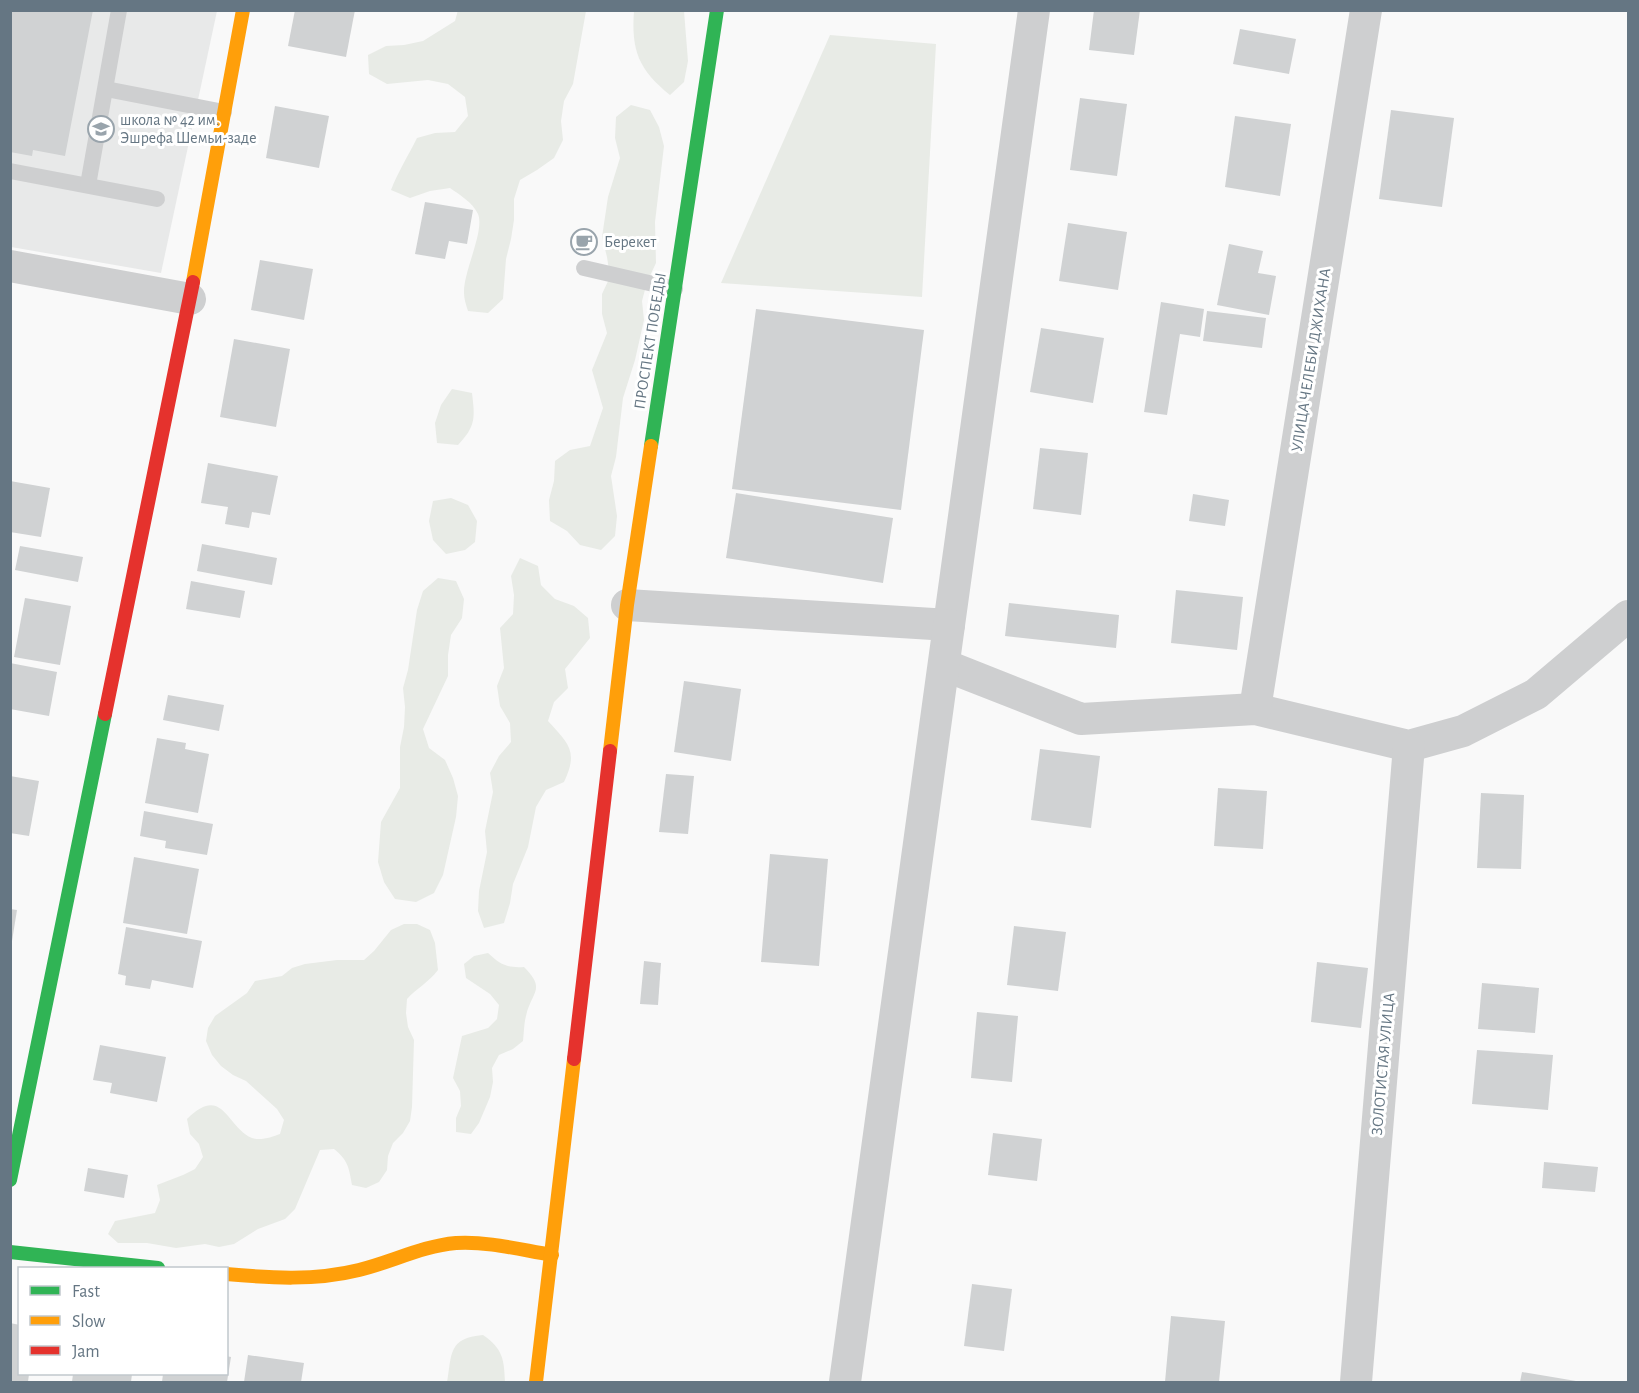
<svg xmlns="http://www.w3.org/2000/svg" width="1639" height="1393" font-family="'Alegreya Sans',sans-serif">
  <rect width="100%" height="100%" fill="#f9f9f9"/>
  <!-- built -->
  <polygon fill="#e8e9e9" points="10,11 217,11 161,273 11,247"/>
  <!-- green -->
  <g fill="#e8ebe6">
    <path d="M458,10l128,1 -13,73 -9,17 -3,20 2,19 -9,18 -17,12 -17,10 -6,19v21l-3,19 -5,20 -3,40 -15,14 -20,-2c-2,-6 -4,-12 -4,-18 -1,-21 21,-62 14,-79 -6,-12 -18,-19 -28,-26l-20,3 -20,7 -19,-8c7,-18 17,-34 26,-52l18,-5 20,-1 13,-16 -3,-19 -17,-13 -20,-4 -41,4 -18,-10 -1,-19 18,-9 18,-1 19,-4 32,-20z"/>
    <path d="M634,11h50l4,50 -4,21 -14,13c-31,-25 -39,-44 -36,-84z"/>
    <polygon points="830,35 936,44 922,297 721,283"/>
    <polygon points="631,105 650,110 659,127 664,146 655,222 656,263 647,282 642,301 644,320 635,360 623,398 616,457 611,476 617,516 615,536 601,550 580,545 567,531 550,521 549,500 554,481 555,461 570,450 590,446 603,408 592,370 607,333 602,314 602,294 610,277 607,257 602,237 608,197 620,158 615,138 616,117"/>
    <path d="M452,389l20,4c3,25 4,33 -14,52l-21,-2 -2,-20 6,-18z"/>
    <polygon points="451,498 468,505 477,521 475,542 465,550 446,554 433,540 429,521 433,501"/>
    <path d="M520,558l18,8 3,19 14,14 19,7 14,12 2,20 -25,31 3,19 -14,14 -6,19c20,22 31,30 16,61l-18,8 -10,17 -8,40 -15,37 -3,19 -6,20 -20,5 -6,-17 1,-20 8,-39 -2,-21 8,-39 -3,-19 9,-17 12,-14 -1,-19 -10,-17 -3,-20 7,-18 -4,-40 13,-14 1,-19 -3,-19z"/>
    <polygon points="438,578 456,581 464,599 462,618 451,635 448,655 448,676 423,729 429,748 445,760 453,778 458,796 456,817 443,875 434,893 416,902 395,899 384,882 378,862 381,822 400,788 400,747 404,727 405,707 403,688 408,670 417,610 423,591"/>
    <path d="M404,924h13l13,6 5,13 3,27c-9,12 -21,18 -31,29l-1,14 2,14 6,13 -2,67 -2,14 -7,12 -10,10 -5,13 -1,14 -8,12 -13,6 -14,-3c-3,-17 -4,-25 -18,-36l-14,1 -25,59 -10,10 -27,10 -24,15 -15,3 -14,-3 -29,4 -29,-5h-29l-10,-9 7,-13 40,-8 5,-13 -3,-15 26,-10 12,-6 8,-12 -4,-13 -9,-10 -3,-15c36,-36 40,9 65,19 9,3 20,-1 28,-4l4,-14 -7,-11 -31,-28 -13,-6 -12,-9 -9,-11 -6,-14 2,-13 7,-12 32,-23 8,-12 27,-5 10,-8 13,-4 32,-4h27l10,-9 17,-21z"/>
    <path d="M488,953c13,12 19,15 36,14 23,23 7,25 2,49 -2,7 -2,17 -3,25l-10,8 -14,6 -7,13 1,14 -3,15 -11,26 -8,11 -15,-2v-14l5,-12 -1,-15 -7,-13 9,-42 26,-8 9,-9 2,-14 -9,-11 -24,-16 -2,-14 10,-8z"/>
    <path d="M483,1335c20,14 21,24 22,47h-58c5,-28 1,-44 36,-47z"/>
  </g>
  <!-- building -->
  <g fill="#d0d2d3">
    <polygon points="10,10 93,10 65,156 33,150 32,156 10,152"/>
    <polygon points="295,10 355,10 346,57 288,46"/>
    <polygon points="1094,10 1140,10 1134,55 1089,50"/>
    <polygon points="1240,29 1296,39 1289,74 1233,64"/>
    <polygon points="1080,98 1127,104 1117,176 1070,170"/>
    <polygon points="275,106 329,116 319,168 266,158"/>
    <polygon points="1391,110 1454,118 1442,207 1379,199"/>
    <polygon points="1235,116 1291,124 1280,196 1225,187"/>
    <polygon points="425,202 473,210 467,244 449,241 445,259 415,254"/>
    <polygon points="1068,223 1127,232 1118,290 1059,281"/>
    <polygon points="1229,244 1263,251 1258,273 1276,276 1269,315 1217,305"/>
    <polygon points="260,260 313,269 304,320 251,310"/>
    <polygon points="1161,302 1204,309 1200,337 1180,334 1167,415 1144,412"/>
    <polygon points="756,309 924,330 901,510 732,489"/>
    <polygon points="1207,311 1266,318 1262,348 1203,341"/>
    <polygon points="1041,328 1104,338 1093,403 1030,392"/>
    <polygon points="234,339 290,349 276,427 220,417"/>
    <polygon points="1040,448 1088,453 1081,515 1033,509"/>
    <polygon points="208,463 278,476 270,515 252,512 249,528 225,524 228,507 201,503"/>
    <polygon points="10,481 50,488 41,537 10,532"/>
    <polygon points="736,493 893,518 883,583 726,558"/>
    <polygon points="1193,494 1229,500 1225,526 1189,521"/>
    <polygon points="202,544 277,558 272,585 197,571"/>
    <polygon points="20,546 83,557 78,582 15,570"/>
    <polygon points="191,581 245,591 240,618 186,609"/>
    <polygon points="1176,590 1243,597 1237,650 1171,643"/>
    <polygon points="25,598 71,606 60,665 14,657"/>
    <polygon points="1009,603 1119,615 1116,648 1005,636"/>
    <polygon points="10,663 57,672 49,716 10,709"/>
    <polygon points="684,681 741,689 731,761 674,752"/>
    <polygon points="168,695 224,705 219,731 163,720"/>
    <polygon points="157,738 186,743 185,749 209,754 198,813 145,803"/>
    <polygon points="1040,749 1100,756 1091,828 1031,820"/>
    <polygon points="666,774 694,776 688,834 659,832"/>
    <polygon points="10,776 39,781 29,836 10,833"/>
    <polygon points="1218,788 1267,791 1263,849 1214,846"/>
    <polygon points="1481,793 1524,795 1521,869 1477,868"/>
    <polygon points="144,811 213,824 207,855 165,848 166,841 140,836"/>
    <polygon points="770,854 828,859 819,966 761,962"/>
    <polygon points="134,857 199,869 187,934 123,923"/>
    <polygon points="10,909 17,910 12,941 10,941"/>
    <polygon points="1014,926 1066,932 1058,991 1007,985"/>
    <polygon points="126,927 202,941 193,988 152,980 150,989 125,985 126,976 118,974"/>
    <polygon points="644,961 661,963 658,1005 640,1004"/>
    <polygon points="1317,962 1368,968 1361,1028 1311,1022"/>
    <polygon points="1482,983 1539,988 1535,1033 1478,1029"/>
    <polygon points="977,1012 1018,1016 1012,1082 971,1078"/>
    <polygon points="100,1045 166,1057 157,1102 110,1093 112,1083 93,1080"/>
    <polygon points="1477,1050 1553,1055 1548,1110 1472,1104"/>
    <polygon points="993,1133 1042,1139 1037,1181 988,1175"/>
    <polygon points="1544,1162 1598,1167 1595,1192 1542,1188"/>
    <polygon points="88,1168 128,1175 124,1198 84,1191"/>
    <polygon points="972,1284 1012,1289 1004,1351 964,1346"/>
    <polygon points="1171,1316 1225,1321 1219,1382 1165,1382"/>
    <polygon points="10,1323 20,1325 20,1374 29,1374 28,1382 10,1382"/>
    <polygon points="248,1355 304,1363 301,1382 244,1382"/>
    <polygon points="226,1356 231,1357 227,1382 162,1382 163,1374 226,1374"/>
    <polygon points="1522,1372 1576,1381 1576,1382 1520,1382"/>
    <polygon points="73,1374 132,1374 131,1382 72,1382"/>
  </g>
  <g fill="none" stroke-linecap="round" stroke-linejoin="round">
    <!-- lane -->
    <g stroke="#cecfd0" stroke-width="16">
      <polyline points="106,89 224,112"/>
      <polyline points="10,171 157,199"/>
      <polyline points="88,185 119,10"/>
      <polyline points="584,268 675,289"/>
    </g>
    <!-- street -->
    <g stroke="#cecfd0" stroke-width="32">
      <polyline points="10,266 190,299"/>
      <polyline points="627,605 949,625 1034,10"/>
      <polyline points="944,665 1081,719 1255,709 1409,746 1463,731 1536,694 1628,616"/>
      <polyline points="1255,709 1366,10"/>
      <polyline points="845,1382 949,625"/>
      <polyline points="1356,1382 1409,746"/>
    </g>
    <!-- fast -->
    <g stroke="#30b455" stroke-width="14">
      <polyline points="651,446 717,10"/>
      <polyline points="10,1180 105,714"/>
      <polyline points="10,1252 158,1268"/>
    </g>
    <!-- slow -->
    <g stroke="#ff9f0a" stroke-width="14">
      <polyline points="193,282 243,10"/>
      <polyline points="610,751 627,605 651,446"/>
      <path d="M226,1274c44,4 89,7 133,-4 33,-8 63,-24 97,-27 32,-2 65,7 96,12"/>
      <polyline points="536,1382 574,1059"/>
    </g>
    <!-- jam -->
    <g stroke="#e5322d" stroke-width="14">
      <polyline points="105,714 193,282"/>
      <polyline points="574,1059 610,751"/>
    </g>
  </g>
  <!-- icons -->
  <defs>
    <symbol id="school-ring" viewBox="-11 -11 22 22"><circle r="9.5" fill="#fff" stroke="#99a4ac" stroke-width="1.5"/><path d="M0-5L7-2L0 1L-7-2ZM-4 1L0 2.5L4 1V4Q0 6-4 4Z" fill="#99a4ac"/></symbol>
    <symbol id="cafe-ring" viewBox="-11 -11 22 22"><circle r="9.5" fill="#fff" stroke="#99a4ac" stroke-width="1.5"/><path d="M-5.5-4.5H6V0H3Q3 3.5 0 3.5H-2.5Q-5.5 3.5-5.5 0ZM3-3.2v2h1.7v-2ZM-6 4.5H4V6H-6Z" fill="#99a4ac"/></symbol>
  </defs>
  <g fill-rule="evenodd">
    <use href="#school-ring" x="86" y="114" width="30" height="30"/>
    <use href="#cafe-ring" x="569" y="227" width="30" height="30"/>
  </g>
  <g text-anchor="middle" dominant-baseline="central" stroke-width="6" stroke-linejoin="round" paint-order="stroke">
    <!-- poi labels -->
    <g font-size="16" fill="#657683" stroke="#fff" text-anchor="start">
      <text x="120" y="120">школа № 42 им.<tspan x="120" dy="18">Эшрефа Шемьи-заде</tspan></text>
      <text x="604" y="242">Берекет</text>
    </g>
    <!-- street labels -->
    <g font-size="16" fill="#657683" stroke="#fff">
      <text transform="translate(650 341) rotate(-81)">ПРОСПЕКТ ПОБЕДЫ</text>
      <text transform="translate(1311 360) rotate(-81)">УЛИЦА ЧЕЛЕБИ ДЖИХАНА</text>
      <text transform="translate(1383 1064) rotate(-85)">ЗОЛОТИСТАЯ УЛИЦА</text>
    </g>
  </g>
  <!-- border -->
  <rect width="1639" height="1393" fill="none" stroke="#657683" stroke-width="24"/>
  <!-- legend -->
  <rect x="18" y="1267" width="210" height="108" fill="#ffffff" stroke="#c1c8cd" stroke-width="1.5"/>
  <rect x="30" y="1286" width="30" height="9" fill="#30b455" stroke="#c1c8cd" stroke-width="1.5"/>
  <text x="72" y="1297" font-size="18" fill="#657683">Fast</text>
  <rect x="30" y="1316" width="30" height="9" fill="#ff9f0a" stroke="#c1c8cd" stroke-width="1.5"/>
  <text x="72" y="1327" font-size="18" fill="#657683">Slow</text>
  <rect x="30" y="1346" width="30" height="9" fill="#e5322d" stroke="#c1c8cd" stroke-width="1.5"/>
  <text x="72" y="1357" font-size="18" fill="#657683">Jam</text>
</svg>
